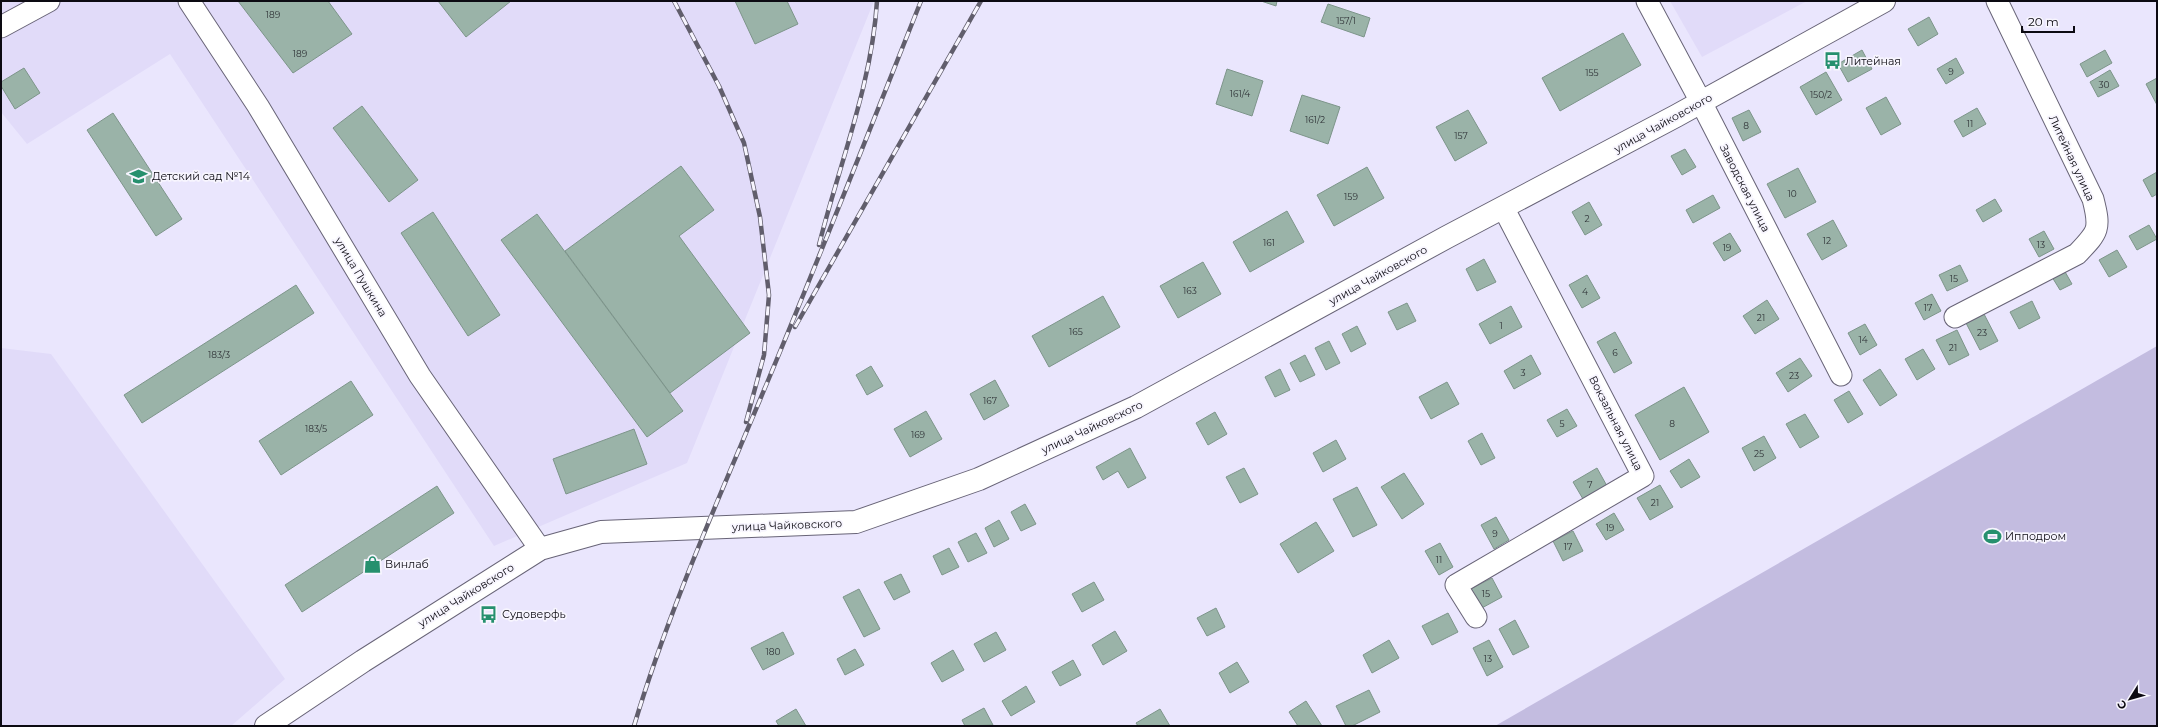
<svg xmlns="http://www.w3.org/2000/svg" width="2158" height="727" font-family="Montserrat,sans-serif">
  <rect width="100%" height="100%" fill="#eae6fd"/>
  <!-- built -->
  <g fill="#e1dbf9">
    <polygon points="1,1 874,1 687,463 494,546 170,54 27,144 1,112"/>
    <polygon points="1670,1 1807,1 1702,57"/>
    <polygon points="1,348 51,354 285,679 231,726 1,726"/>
  </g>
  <!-- green -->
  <polygon fill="#c3bce0" points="2157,346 2157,726 1495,726"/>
  <!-- building -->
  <g fill="#9ab3a8" stroke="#7d958a">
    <polygon points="238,1 328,1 352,34 293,73"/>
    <polygon points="438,1 511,1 466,37"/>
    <polygon points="735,1 787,1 798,24 755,44"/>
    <polygon points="1261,1 1277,1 1276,6"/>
    <polygon points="1328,4 1370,18 1364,37 1321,22"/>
    <polygon points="1929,17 1938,34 1918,46 1908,29"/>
    <polygon points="1623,33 1641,65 1560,111 1542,78"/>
    <polygon points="1862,50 1872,69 1848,82 1838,64"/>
    <polygon points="2105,50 2112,63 2087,77 2080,64"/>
    <polygon points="1956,58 1964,73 1946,84 1937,69"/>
    <polygon points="24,68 40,93 15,109 1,86 1,82"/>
    <polygon points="1227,69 1263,81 1252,116 1216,104"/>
    <polygon points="2110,70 2119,86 2098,97 2090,82"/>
    <polygon points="1826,72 1842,100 1816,115 1800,87"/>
    <polygon points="2157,78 2157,105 2146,84"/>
    <polygon points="1302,95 1340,107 1328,144 1290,131"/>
    <polygon points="1886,97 1901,124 1881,135 1866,108"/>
    <polygon points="362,106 418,180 389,202 333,128"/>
    <polygon points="1977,108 1986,124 1963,137 1954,121"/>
    <polygon points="1468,110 1487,143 1455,161 1436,127"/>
    <polygon points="1749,110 1761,132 1743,141 1732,118"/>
    <polygon points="113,113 182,219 156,236 87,130"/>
    <polygon points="1685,149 1696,167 1682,175 1671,156"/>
    <polygon points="681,166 714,210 679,236 750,333 670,393 565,251"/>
    <polygon points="1367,167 1384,198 1334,226 1317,195"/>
    <polygon points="1798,168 1816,202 1785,218 1767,184"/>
    <polygon points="2157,172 2157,194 2152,197 2143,180"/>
    <polygon points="1713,195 1720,208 1693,223 1686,210"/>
    <polygon points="1995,199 2002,211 1983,222 1976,210"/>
    <polygon points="1589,202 1602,225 1585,235 1572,212"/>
    <polygon points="1287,211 1304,242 1250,272 1233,242"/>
    <polygon points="433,212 500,315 468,336 401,233"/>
    <polygon points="537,214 683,411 647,437 501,240"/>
    <polygon points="1833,220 1847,246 1822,260 1807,234"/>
    <polygon points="2149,225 2157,239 2137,250 2129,236"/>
    <polygon points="2044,231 2054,249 2039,257 2029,239"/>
    <polygon points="1730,233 1741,251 1724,261 1713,243"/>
    <polygon points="2117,250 2127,267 2109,277 2099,260"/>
    <polygon points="1484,259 1496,282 1477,291 1466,269"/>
    <polygon points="1203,262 1221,294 1178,318 1160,286"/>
    <polygon points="1960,265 1968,281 1947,291 1939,275"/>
    <polygon points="2064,270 2072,284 2060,290 2052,277"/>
    <polygon points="1587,275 1600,298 1582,308 1569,285"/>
    <polygon points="296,285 314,313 142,423 124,395"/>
    <polygon points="1932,294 1941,311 1924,320 1915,303"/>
    <polygon points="1103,296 1120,327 1049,367 1032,336"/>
    <polygon points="1767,300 1779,319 1755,334 1743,316"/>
    <polygon points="2032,301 2040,318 2019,329 2010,312"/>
    <polygon points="1407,303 1416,321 1397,330 1388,312"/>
    <polygon points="1511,306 1522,327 1490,344 1479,324"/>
    <polygon points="1984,314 1998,341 1980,350 1966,323"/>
    <polygon points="1865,324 1877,345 1860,355 1848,333"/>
    <polygon points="1357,326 1366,344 1351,352 1342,334"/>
    <polygon points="1957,330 1969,355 1949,365 1936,340"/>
    <polygon points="1615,332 1632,363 1614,373 1597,342"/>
    <polygon points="1329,341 1340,363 1326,370 1315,348"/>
    <polygon points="1923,349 1935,369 1917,380 1905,359"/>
    <polygon points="1305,355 1315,375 1300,382 1290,363"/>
    <polygon points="1531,355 1541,374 1514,389 1504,371"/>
    <polygon points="1800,358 1812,376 1788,392 1776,373"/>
    <polygon points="871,366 883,386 867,395 856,375"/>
    <polygon points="1280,369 1290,390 1275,397 1265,377"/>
    <polygon points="1880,369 1897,395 1880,406 1863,380"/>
    <polygon points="995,380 1009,406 984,420 970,394"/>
    <polygon points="351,381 373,415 281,475 259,441"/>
    <polygon points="1447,382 1459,404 1431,419 1419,397"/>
    <polygon points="1684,387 1709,432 1660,460 1635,415"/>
    <polygon points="1849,391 1863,414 1848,423 1834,400"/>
    <polygon points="1567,409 1577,426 1557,437 1547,420"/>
    <polygon points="926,411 942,439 910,457 894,429"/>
    <polygon points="1215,412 1227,434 1208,445 1196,423"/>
    <polygon points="1805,414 1819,437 1800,448 1786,424"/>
    <polygon points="634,429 647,464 566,494 553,459"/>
    <polygon points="1482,433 1495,458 1481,465 1468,441"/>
    <polygon points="1764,436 1776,458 1754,471 1742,448"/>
    <polygon points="1336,440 1346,459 1323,472 1313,453"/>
    <polygon points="1130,448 1146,478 1128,488 1118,471 1103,480 1096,467"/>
    <polygon points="1689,459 1700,477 1681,488 1670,471"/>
    <polygon points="1244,468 1258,494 1240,503 1226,477"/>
    <polygon points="1597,468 1607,486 1583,499 1573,482"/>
    <polygon points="1404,473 1424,504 1402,519 1381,487"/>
    <polygon points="1660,485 1673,507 1650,520 1637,498"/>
    <polygon points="437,486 454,513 302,612 285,585"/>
    <polygon points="1357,487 1377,525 1353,537 1333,499"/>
    <polygon points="1025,504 1036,524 1021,531 1011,512"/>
    <polygon points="1614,513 1624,530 1606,540 1596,524"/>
    <polygon points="1496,517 1509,540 1494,549 1481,525"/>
    <polygon points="999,520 1009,539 994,547 985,528"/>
    <polygon points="1316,522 1334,551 1298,573 1280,544"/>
    <polygon points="1573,531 1583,551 1563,561 1553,541"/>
    <polygon points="976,533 987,553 968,562 958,542"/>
    <polygon points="1440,543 1453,567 1439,575 1425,551"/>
    <polygon points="949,548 959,567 942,575 933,556"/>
    <polygon points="901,574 910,592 894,600 884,582"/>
    <polygon points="1492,578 1502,597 1480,609 1470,589"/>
    <polygon points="1094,582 1104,600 1082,612 1072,594"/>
    <polygon points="859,589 880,629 864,637 843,597"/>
    <polygon points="1216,608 1225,627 1207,636 1197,618"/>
    <polygon points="1448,613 1458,632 1432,645 1422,626"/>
    <polygon points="1515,620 1529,647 1513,655 1499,629"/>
    <polygon points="1115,631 1127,651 1103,665 1092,645"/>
    <polygon points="783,632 794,654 763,670 751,648"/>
    <polygon points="996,632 1006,650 984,662 974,644"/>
    <polygon points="1389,640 1399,658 1372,673 1363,655"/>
    <polygon points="1489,640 1503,667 1487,676 1473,648"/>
    <polygon points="855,649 864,665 845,675 837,659"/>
    <polygon points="953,650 964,670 942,682 931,663"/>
    <polygon points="1073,660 1081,675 1060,686 1052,672"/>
    <polygon points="1237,662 1249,682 1230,693 1219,673"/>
    <polygon points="1026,686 1035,702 1011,716 1002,701"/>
    <polygon points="1369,690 1380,712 1352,726 1346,726 1336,706"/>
    <polygon points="1306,701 1322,726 1298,726 1289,712"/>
    <polygon points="984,708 993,725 965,726 962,720"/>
    <polygon points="796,709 806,726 779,726 776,721"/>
    <polygon points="1160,709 1170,726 1138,726 1136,723"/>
  </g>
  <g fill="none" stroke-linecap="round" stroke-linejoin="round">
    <defs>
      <g id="street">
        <polyline points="189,1 258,106 420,376 540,549"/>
        <polyline points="1647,1 1701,102 1841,375"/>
        <polyline points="1,27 49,1"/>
        <path d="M1955,317l122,-63c21,-22 24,-24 16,-55l-96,-198"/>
        <polyline points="1476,617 1456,585 1643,476 1504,209"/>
      </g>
      <polyline id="secondary" points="266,726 363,661 540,549 601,532 856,522 979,479 1136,407 1447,237 1676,116 1884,1"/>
    </defs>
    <!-- street casing -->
    <use href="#street" stroke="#686477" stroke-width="23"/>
    <!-- secondary casing -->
    <use href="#secondary" stroke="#686477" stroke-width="24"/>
    <!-- street -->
    <use href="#street" stroke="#fff" stroke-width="21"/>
    <!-- secondary -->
    <use href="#secondary" stroke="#fff" stroke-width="22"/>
    <defs>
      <g id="rail">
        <polyline points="674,1 719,86 744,143 760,217 769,295 764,355 746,422"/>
        <path d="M819,245c20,-80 53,-161 58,-244"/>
        <polyline points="795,327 981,1"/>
        <path d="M634,726c35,-117 86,-230 133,-343 53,-127 103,-254 154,-382"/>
      </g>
    </defs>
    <!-- rail casing -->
    <use href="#rail" stroke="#615e6c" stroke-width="4.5"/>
    <!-- rail -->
    <use href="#rail" stroke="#f7f5fe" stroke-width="3" stroke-dasharray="9" stroke-linecap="butt"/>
  </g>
  <!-- icons -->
  <defs>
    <symbol id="bus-bare" viewBox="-9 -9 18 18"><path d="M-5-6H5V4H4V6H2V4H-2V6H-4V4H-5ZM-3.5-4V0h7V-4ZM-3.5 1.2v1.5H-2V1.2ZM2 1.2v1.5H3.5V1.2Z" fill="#26906e" stroke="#f7f5fe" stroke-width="2.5" paint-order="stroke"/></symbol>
    <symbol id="school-bare" viewBox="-9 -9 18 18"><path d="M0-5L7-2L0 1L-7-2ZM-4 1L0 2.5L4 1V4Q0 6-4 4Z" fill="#26906e" stroke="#f7f5fe" stroke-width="2.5" paint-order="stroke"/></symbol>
    <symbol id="stadium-bare" viewBox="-9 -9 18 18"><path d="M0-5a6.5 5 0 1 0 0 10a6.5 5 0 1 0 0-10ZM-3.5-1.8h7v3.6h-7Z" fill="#26906e" stroke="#f7f5fe" stroke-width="2.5" paint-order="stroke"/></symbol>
    <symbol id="shop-bare" viewBox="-9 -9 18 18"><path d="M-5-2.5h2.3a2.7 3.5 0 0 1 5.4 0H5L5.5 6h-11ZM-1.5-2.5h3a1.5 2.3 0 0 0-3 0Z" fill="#26906e" stroke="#f7f5fe" stroke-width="2.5" paint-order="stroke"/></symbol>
  </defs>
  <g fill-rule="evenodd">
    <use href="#bus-bare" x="1820" y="48" width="25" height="25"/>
    <use href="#school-bare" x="126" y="164" width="25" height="25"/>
    <use href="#stadium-bare" x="1980" y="524" width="25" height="25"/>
    <use href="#shop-bare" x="360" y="552" width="25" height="25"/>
    <use href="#bus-bare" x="476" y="602" width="25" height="25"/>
  </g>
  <g text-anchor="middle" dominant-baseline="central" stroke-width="3.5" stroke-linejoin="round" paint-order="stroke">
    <!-- number labels -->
    <g font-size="9" fill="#303438">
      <text x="273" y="14">189</text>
      <text x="1346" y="20">157/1</text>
      <text x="300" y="53">189</text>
      <text x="1951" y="71">9</text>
      <text x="1592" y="72">155</text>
      <text x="2104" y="84">30</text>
      <text x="1240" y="93">161/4</text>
      <text x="1821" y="94">150/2</text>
      <text x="1315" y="119">161/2</text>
      <text x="1970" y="123">11</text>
      <text x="1746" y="125">8</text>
      <text x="1461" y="135">157</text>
      <text x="1792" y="193">10</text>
      <text x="1351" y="196">159</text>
      <text x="1587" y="218">2</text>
      <text x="1827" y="240">12</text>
      <text x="1269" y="242">161</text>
      <text x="2041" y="244">13</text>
      <text x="1727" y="247">19</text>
      <text x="1954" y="278">15</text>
      <text x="1190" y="290">163</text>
      <text x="1585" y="291">4</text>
      <text x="1928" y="307">17</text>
      <text x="1761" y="317">21</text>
      <text x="1501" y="325">1</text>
      <text x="1076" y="331">165</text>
      <text x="1982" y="332">23</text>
      <text x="1863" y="339">14</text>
      <text x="1953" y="347">21</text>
      <text x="1615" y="352">6</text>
      <text x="219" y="354">183/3</text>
      <text x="1523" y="372">3</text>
      <text x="1794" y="375">23</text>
      <text x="990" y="400">167</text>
      <text x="1562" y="423">5</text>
      <text x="1672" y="423">8</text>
      <text x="316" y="428">183/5</text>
      <text x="918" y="434">169</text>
      <text x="1759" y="453">25</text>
      <text x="1590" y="484">7</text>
      <text x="1655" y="502">21</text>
      <text x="1610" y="527">19</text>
      <text x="1495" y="533">9</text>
      <text x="1568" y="546">17</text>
      <text x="1439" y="559">11</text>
      <text x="1486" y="593">15</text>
      <text x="773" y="651">180</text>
      <text x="1488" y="658">13</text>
    </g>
    <!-- poi labels -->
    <g font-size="11" fill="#0c0a12" stroke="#f7f5fe" text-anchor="start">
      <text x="1845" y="61">Литейная</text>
      <text x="152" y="176">Детский сад №14</text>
      <text x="2005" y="536">Ипподром</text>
      <text x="385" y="564">Винлаб</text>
      <text x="502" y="614">Судоверфь</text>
    </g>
    <!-- street labels -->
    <g font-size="11" fill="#0c0a12" stroke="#f7f5fe">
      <text transform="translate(1663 123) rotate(-29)">улица Чайковского</text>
      <text transform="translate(2072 158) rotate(65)">Литейная улица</text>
      <text transform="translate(1745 188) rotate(63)">Заводская улица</text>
      <text transform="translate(1378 275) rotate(-29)">улица Чайковского</text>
      <text transform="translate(361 277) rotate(59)">улица Пушкина</text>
      <text transform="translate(1616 423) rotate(63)">Вокзальная улица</text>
      <text transform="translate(1092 427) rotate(-25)">улица Чайковского</text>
      <text transform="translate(787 525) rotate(-2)">улица Чайковского</text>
      <text transform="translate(466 595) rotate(-32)">улица Чайковского</text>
    </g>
  </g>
  <!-- border -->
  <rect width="2158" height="727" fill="none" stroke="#0c0a12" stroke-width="4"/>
  <!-- north arrow -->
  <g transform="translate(2130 699) rotate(233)" stroke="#f7f5fe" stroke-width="3" paint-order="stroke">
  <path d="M0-3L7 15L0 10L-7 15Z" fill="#0c0a12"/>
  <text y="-6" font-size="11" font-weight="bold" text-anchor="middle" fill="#0c0a12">С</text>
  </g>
  <!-- scale -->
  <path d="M2022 26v6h52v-6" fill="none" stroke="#0c0a12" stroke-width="2"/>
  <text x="2028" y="26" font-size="12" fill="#0c0a12" stroke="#f7f5fe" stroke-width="3" paint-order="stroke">20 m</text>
</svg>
